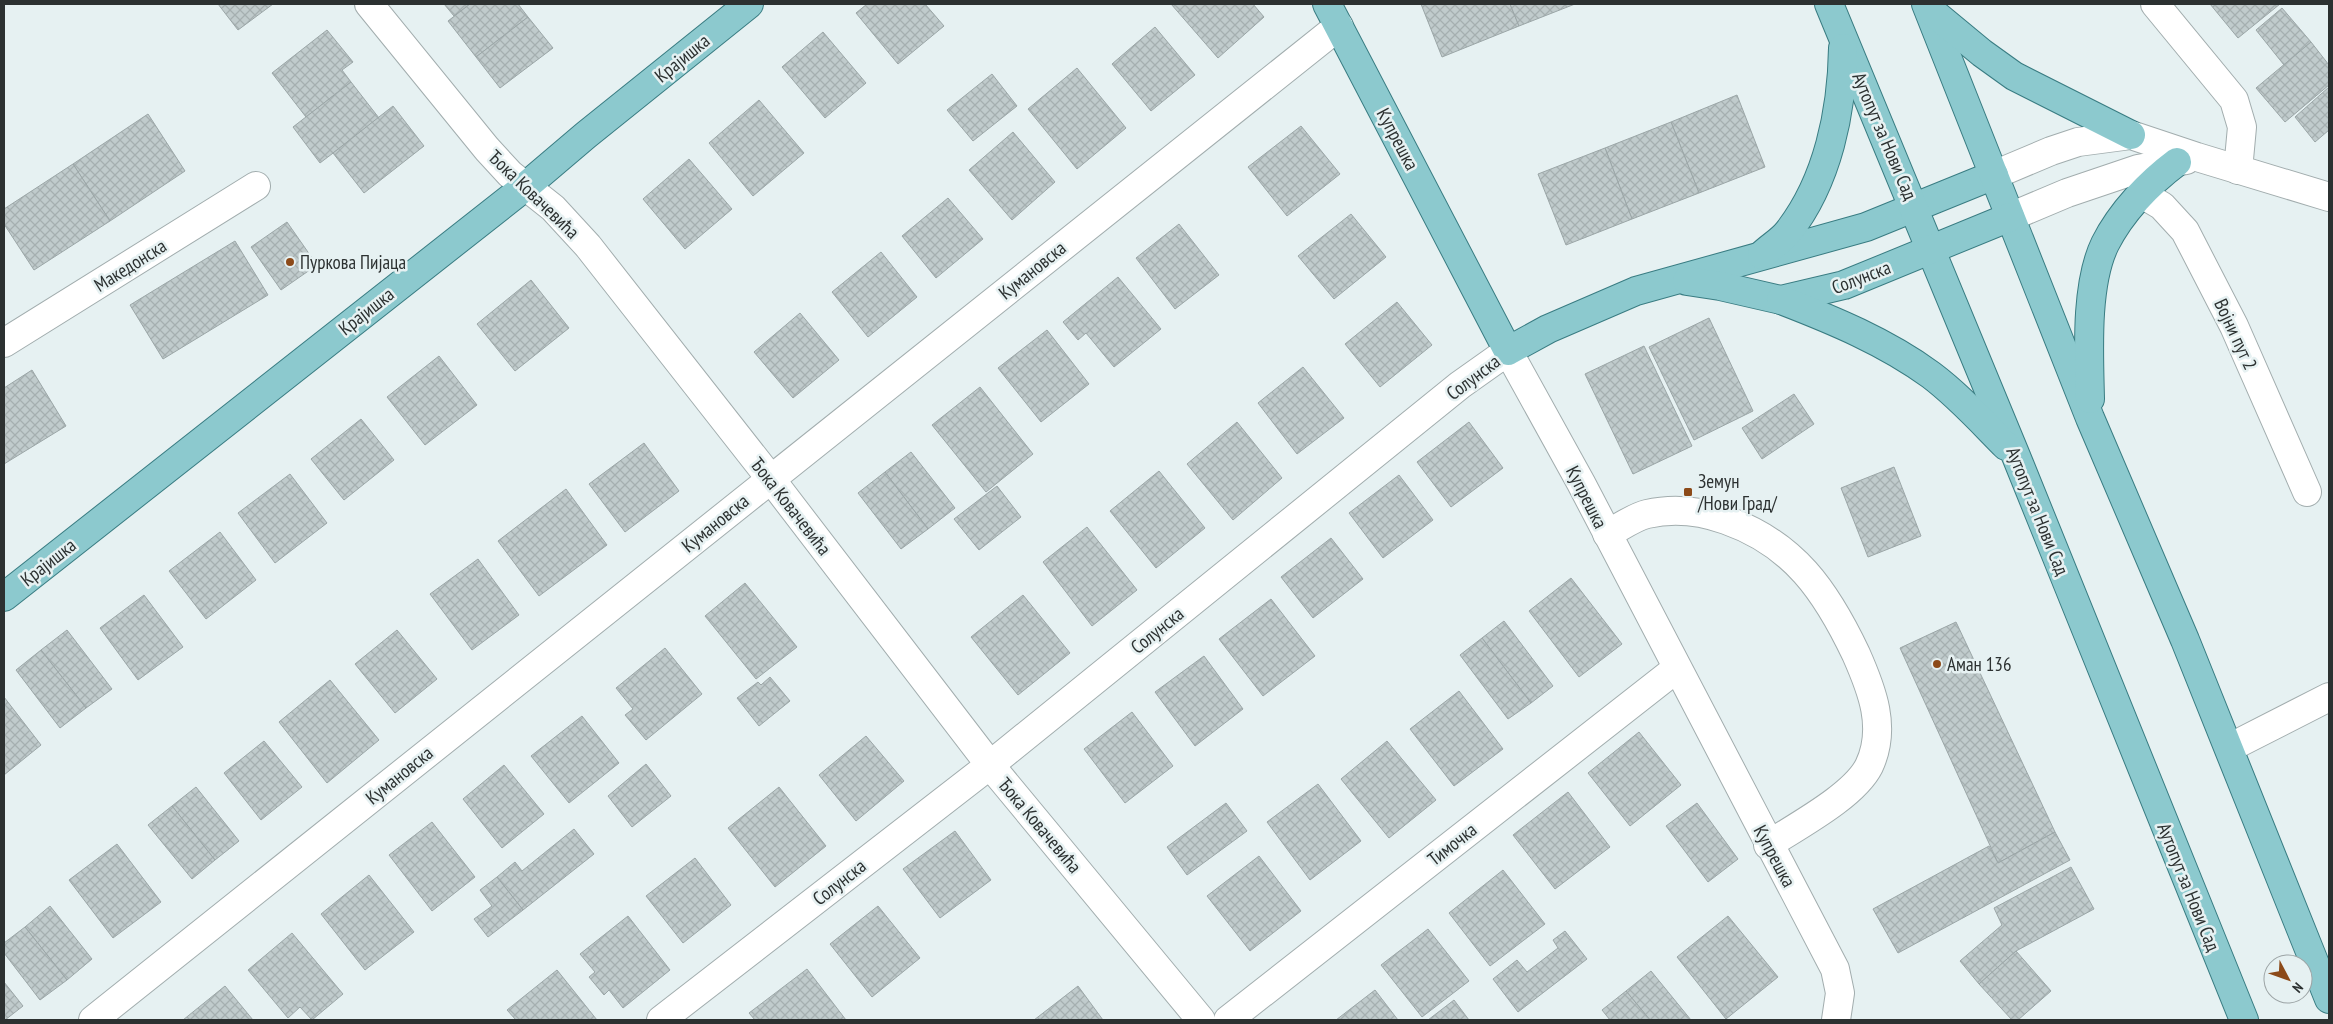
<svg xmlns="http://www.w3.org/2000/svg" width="2333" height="1024" font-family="'PT Sans Narrow',sans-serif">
  <defs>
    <pattern id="building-cross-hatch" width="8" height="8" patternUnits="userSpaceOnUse" patternTransform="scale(1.25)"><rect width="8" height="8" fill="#c0cbcc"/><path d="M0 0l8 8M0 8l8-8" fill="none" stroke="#a5afb0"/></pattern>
  </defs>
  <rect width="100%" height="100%" fill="#e6f1f2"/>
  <!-- building -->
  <g fill="url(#building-cross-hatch)" stroke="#9ba6a7">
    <polygon points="218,4 273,4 238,30"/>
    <polygon points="444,4 470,4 454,16"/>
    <polygon points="470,4 518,4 528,17 476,57 448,21"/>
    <polygon points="867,4 925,4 944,26 898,64 856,13"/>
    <polygon points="1171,4 1253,4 1264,17 1218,58"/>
    <polygon points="1421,4 1510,4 1519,26 1442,57"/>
    <polygon points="1510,4 1575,4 1519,26"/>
    <polygon points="2210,4 2280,4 2238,38"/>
    <polygon points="2282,8 2311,42 2284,65 2256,30"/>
    <polygon points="528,17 553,48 500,88 476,57"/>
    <polygon points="1155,27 1195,75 1151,111 1112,64"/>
    <polygon points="327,30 353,62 342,70 351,82 306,117 272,73"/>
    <polygon points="823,32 866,83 825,118 782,67"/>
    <polygon points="2311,42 2329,65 2329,85 2285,122 2256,88"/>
    <polygon points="1077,68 1126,128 1077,169 1028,109"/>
    <polygon points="992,74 1017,106 973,141 947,110"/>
    <polygon points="351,82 379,118 320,163 293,127"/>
    <polygon points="2329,87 2329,130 2315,142 2295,117"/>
    <polygon points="1737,95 1765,167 1699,193 1671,122"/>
    <polygon points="759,100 804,153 753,196 709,143"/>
    <polygon points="393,106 424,146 364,193 333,153"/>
    <polygon points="148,114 185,171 110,221 73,164"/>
    <polygon points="1671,122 1699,193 1632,219 1605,148"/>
    <polygon points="1301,126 1340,174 1287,216 1248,167"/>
    <polygon points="1013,132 1055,182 1012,220 969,170"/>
    <polygon points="1605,148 1632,219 1566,245 1538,174"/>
    <polygon points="689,159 732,209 685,249 643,199"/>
    <polygon points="73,164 110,221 34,270 4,224 4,209"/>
    <polygon points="948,198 983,239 936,278 902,236"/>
    <polygon points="1351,214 1386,257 1334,299 1298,256"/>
    <polygon points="287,222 317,265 281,290 251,247"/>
    <polygon points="1179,224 1219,275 1175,309 1136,258"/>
    <polygon points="235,241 268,295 163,359 130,305"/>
    <polygon points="881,252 917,297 868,337 832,292"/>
    <polygon points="1118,277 1161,329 1114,367 1086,333 1078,340 1063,322"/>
    <polygon points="531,280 569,328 515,371 477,324"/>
    <polygon points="1397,302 1432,345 1380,387 1345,344"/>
    <polygon points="800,313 839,360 793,398 754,352"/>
    <polygon points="1709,318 1753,411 1694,440 1649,347"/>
    <polygon points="1047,330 1089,384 1041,422 998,368"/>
    <polygon points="1644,346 1692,446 1633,474 1585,374"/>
    <polygon points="439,356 477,405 425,445 387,397"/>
    <polygon points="1303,367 1344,418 1297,454 1258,403"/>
    <polygon points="32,370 66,426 4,464 4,388"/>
    <polygon points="980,387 1033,454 986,492 932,425"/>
    <polygon points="1794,394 1814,424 1762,459 1742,428"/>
    <polygon points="361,419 394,460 344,500 311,459"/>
    <polygon points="1237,422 1282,478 1233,520 1187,464"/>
    <polygon points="1469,422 1503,468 1451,507 1417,462"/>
    <polygon points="644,443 679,491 625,532 589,484"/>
    <polygon points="911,452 955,508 928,529 885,472"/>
    <polygon points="1894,467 1921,536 1868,557 1841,488"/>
    <polygon points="1159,471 1205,528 1156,568 1110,511"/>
    <polygon points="885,472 928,529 901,549 858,493"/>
    <polygon points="290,474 327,523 275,563 238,513"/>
    <polygon points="1399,475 1433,520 1383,558 1349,513"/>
    <polygon points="997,486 1021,517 979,550 954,519"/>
    <polygon points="566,489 607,545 539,596 498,541"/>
    <polygon points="1087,527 1137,590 1092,626 1043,562"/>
    <polygon points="220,532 256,580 206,619 169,571"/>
    <polygon points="1331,538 1363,579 1313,618 1281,577"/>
    <polygon points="478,559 519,615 472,650 430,594"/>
    <polygon points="1571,578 1622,644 1579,677 1529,611"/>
    <polygon points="745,583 797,647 756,679 705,616"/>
    <polygon points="144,595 183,647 138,680 100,628"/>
    <polygon points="1023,595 1070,653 1018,695 971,637"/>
    <polygon points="1271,599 1315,656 1263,696 1219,639"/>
    <polygon points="1504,621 1553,686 1531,703 1482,638"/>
    <polygon points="1956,622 2055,832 1998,863 1900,648"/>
    <polygon points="67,630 112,689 86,708 41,650"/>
    <polygon points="397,630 437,679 395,713 355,664"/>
    <polygon points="1482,638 1531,703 1508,719 1460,655"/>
    <polygon points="665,648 702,694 646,740 625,715 633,709 616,688"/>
    <polygon points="41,650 86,708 60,728 16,670"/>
    <polygon points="1204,656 1243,709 1195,746 1155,692"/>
    <polygon points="770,677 790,701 759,726 737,698 758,682 761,685"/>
    <polygon points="330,680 379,740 327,783 279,722"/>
    <polygon points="1459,691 1503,749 1454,786 1410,729"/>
    <polygon points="4,697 41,745 4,775"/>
    <polygon points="1132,712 1173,766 1125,803 1084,749"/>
    <polygon points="582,716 619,763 569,803 531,756"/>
    <polygon points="1639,732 1681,785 1630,826 1588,773"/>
    <polygon points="866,736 904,781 856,821 819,775"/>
    <polygon points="264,741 302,787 261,820 224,773"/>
    <polygon points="1387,741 1436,800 1389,838 1341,779"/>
    <polygon points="646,764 671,796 632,827 608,796"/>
    <polygon points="504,765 544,814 502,848 463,799"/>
    <polygon points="1318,784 1361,841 1310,880 1267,822"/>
    <polygon points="196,787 239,841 215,860 172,806"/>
    <polygon points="779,787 826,846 775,887 728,828"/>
    <polygon points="1568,792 1610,847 1555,889 1513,835"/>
    <polygon points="1226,803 1247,831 1187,875 1167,847"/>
    <polygon points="1697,803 1738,859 1708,882 1666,826"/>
    <polygon points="172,806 215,860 192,879 148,825"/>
    <polygon points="432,822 475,877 432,911 389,855"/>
    <polygon points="574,829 594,854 523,910 497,877 515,862 522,871"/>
    <polygon points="955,831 991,880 940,918 903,869"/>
    <polygon points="2055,832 2070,860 1898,953 1873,909 1989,846 1998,863"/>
    <polygon points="117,844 161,902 113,938 69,880"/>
    <polygon points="1259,856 1301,911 1250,951 1207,896"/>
    <polygon points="695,858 731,905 683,943 646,896"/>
    <polygon points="2071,867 2094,909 2016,951 1979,984 1960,961 2002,925 1994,908"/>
    <polygon points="1503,870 1545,924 1490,966 1449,913"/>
    <polygon points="369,875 414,932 365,970 321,914"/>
    <polygon points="497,877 523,910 488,937 474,919 492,906 480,890"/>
    <polygon points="50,906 92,959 67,980 25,927"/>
    <polygon points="878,906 920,958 872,997 830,944"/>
    <polygon points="628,916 670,970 623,1008 609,990 604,995 589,977 595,972 580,954"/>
    <polygon points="1728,916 1778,977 1726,1019 1677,957"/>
    <polygon points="25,927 67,980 40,1000 4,953 4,943"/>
    <polygon points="1428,929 1469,981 1422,1017 1381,965"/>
    <polygon points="1565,931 1587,959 1518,1012 1493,979 1517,960 1527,972 1558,948 1553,940"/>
    <polygon points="292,933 343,994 312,1020 300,1007 288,1018 248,970"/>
    <polygon points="2016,951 2051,991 2018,1020 2012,1020 1979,984"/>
    <polygon points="807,969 846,1020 755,1020 749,1013"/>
    <polygon points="557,970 597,1020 516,1020 507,1010"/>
    <polygon points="1651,971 1691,1020 1650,1020 1626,991"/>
    <polygon points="4,982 23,1006 5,1020 4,1020"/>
    <polygon points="225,986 253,1020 183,1020"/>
    <polygon points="1078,986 1103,1020 1034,1020"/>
    <polygon points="1375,990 1398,1020 1336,1020"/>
    <polygon points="1626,991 1650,1020 1610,1020 1602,1010"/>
    <polygon points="1454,1000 1469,1020 1428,1020"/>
  </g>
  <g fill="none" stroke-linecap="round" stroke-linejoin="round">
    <defs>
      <g id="minor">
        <polyline points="369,4 487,149 510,174 553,208 588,246 770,478 990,765 1201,1020"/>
        <polyline points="2155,4 2234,100 2242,127 2238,170"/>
        <polyline points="1994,175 2051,151 2078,142 2131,135 2197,157 2329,197"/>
        <polyline points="2142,194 2162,206 2185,231 2234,326 2307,492"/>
        <polyline points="2010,217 2067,193 2138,169 2186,160"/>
        <polyline points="4,343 256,186"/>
        <path d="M1607,534c12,-6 27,-17 40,-20 26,-6 54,-3 79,6 68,24 100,71 130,134 16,36 31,74 13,112 -15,30 -72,60 -101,79"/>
        <polyline points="2229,748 2329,697"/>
        <polyline points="93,1020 1339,26"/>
        <polyline points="661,1020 990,765 1460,385 1508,351 1581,483 1835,969 1840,993 1836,1020"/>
        <polyline points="1228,1020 1676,669"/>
      </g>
      <g id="major">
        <polyline points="1327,4 1508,351 1548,329 1636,291 1866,227 1994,175"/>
        <polyline points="1829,4 2016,456 2244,1020"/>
        <polyline points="1926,4 2090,418 2185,640 2329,999"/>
        <polyline points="1930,10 1982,53 2014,76 2131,135"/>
        <path d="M1762,255c8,-8 19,-14 26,-23 40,-51 54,-121 55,-184"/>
        <polyline points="1687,281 1720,286 1781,300 1844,285 2010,217"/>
        <path d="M1781,300c52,20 105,42 150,75 28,21 51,47 75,71"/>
        <path d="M2090,399c-1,-45 -5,-114 15,-155 16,-32 44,-61 72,-82"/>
        <polyline points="4,597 526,186 586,135 749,4"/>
      </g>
    </defs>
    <!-- minor casing -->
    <use href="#minor" stroke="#a2adae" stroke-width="30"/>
    <!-- major casing -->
    <use href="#major" stroke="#397c82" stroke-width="30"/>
    <!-- minor -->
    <use href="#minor" stroke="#fff" stroke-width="28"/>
    <!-- major -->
    <use href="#major" stroke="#8cc9ce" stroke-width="28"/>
  </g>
  <!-- markers -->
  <g fill="#8c4a19" stroke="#e6f1f2" stroke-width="2">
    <circle cx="290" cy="262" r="5"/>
    <rect x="1683" y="487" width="10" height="10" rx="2.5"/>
    <circle cx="1937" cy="664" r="5"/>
  </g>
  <g text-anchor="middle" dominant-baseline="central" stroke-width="5" stroke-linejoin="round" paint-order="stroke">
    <!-- street labels -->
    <g font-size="19" fill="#2c3131" stroke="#e6f1f2">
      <text transform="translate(682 58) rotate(-39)">Крајишка</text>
      <text transform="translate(1885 136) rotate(67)">Аутопут за Нови Сад</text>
      <text transform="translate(1398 139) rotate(62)">Купрешка</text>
      <text transform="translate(534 194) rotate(44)">Ђока Ковачевића</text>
      <text transform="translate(130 265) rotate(-32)">Македонска</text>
      <text transform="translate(1032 270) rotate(-39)">Кумановска</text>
      <text transform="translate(1861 277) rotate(-21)">Солунска</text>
      <text transform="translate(366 311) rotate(-38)">Крајишка</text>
      <text transform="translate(2236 334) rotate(65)">Војни пут 2</text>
      <text transform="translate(1473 377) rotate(-37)">Солунска</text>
      <text transform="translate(1587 497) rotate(63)">Купрешка</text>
      <text transform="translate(791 506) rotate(52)">Ђока Ковачевића</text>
      <text transform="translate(2038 511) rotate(68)">Аутопут за Нови Сад</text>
      <text transform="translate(715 523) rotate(-39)">Кумановска</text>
      <text transform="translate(48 562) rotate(-38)">Крајишка</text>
      <text transform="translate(1157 630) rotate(-39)">Солунска</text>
      <text transform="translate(399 775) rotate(-39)">Кумановска</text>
      <text transform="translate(1040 825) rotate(50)">Ђока Ковачевића</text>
      <text transform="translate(1452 844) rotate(-38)">Тимочка</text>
      <text transform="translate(1775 856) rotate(62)">Купрешка</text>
      <text transform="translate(839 882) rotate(-38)">Солунска</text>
      <text transform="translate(2189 887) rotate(68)">Аутопут за Нови Сад</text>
    </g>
    <!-- poi labels -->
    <g font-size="19" fill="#2c3131" stroke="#e6f1f2" text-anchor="start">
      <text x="300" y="262">Пуркова Пијаца</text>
      <text x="1698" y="481">Земун<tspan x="1698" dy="22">/Нови Град/</tspan></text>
      <text x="1947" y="664">Аман 136</text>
    </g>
  </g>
  <!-- border -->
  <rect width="2333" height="1024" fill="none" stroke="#2c3131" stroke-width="10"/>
  <!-- north arrow -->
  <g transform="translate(2288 979) rotate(131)"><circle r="24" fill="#e6f1f2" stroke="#9ca4a5"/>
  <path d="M0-4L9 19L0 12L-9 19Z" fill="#8c4a19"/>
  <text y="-8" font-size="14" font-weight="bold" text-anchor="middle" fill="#2c3131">N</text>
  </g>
</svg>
